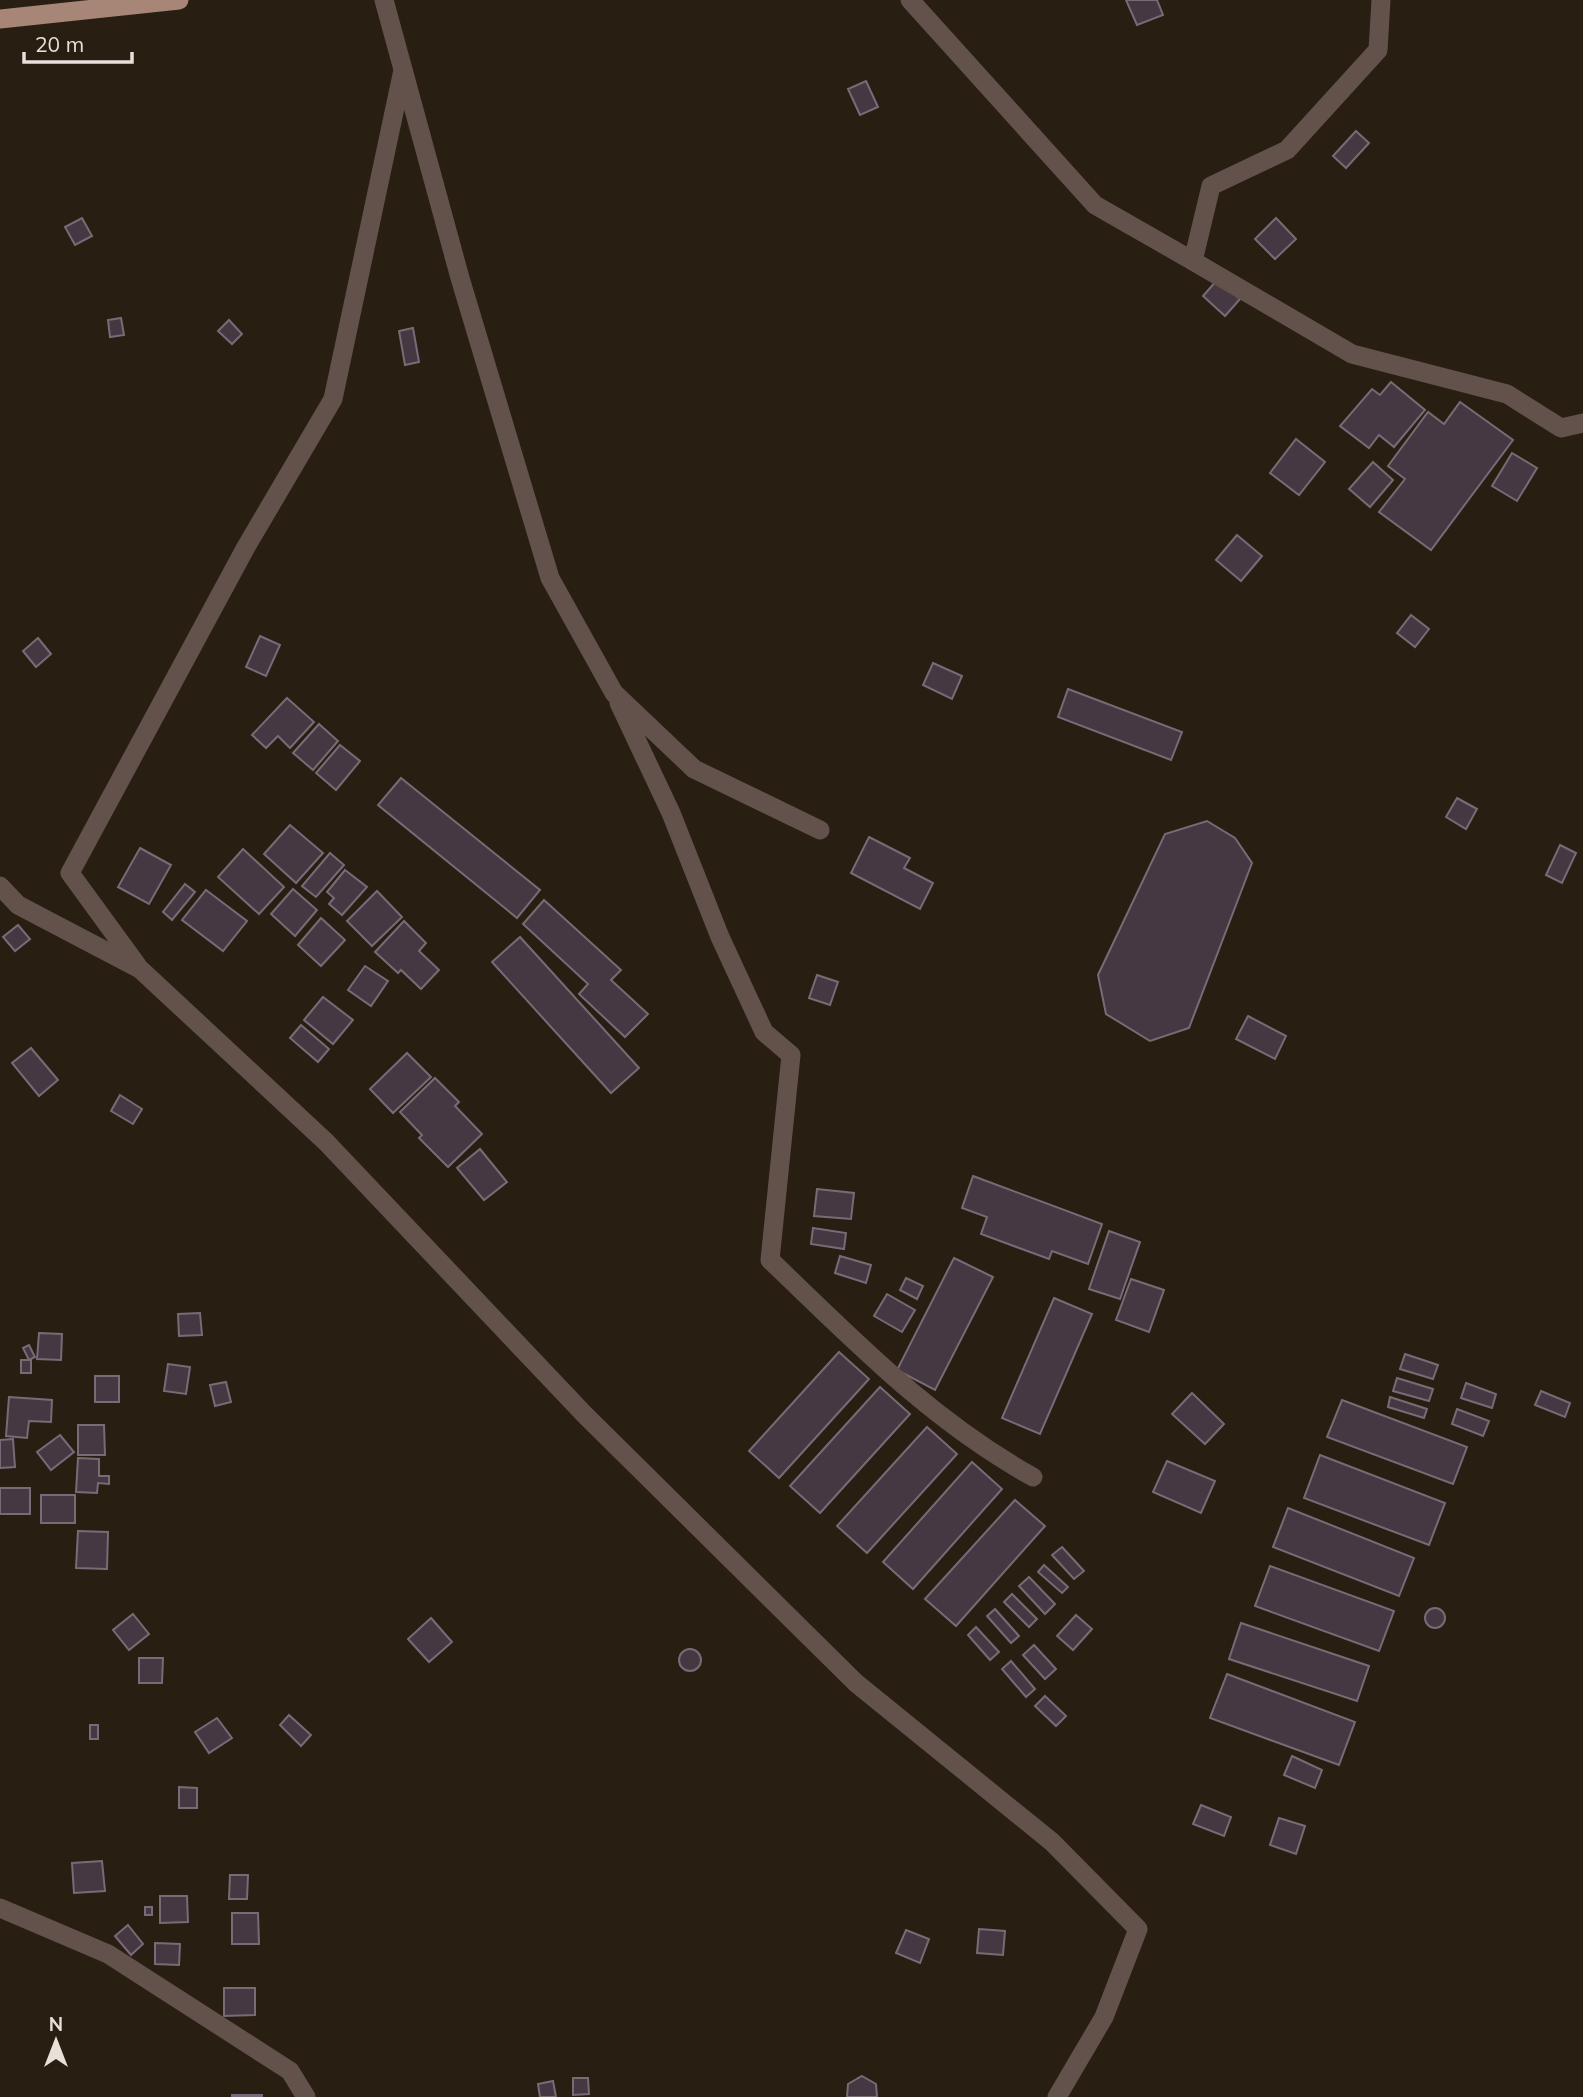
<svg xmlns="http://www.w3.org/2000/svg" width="1583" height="2097" font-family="Mulish,sans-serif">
  <rect width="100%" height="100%" fill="#281e12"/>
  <!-- building -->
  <g fill="#453842" stroke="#796b76" stroke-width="2">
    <polygon points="1126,0 1157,0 1163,15 1137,25"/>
    <polygon points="866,81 878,107 860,115 848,89"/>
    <polygon points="1356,131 1369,143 1346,168 1333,156"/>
    <polygon points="82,218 92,236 75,245 65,227"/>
    <polygon points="1276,218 1296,239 1275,259 1255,239"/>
    <polygon points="1218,279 1240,299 1225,316 1203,296"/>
    <polygon points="121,318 124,335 110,337 108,320"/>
    <polygon points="229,320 242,334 232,344 218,331"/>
    <polygon points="413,328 419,362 405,365 399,331"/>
    <polygon points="1391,382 1425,410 1394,447 1379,435 1369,448 1340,426 1372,389 1380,395"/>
    <polygon points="1460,402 1513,440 1431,550 1379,512 1405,479 1388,466 1428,412 1444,424"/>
    <polygon points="1296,439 1325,462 1299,495 1270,473"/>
    <polygon points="1512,453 1537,468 1517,501 1492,486"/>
    <polygon points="1373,462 1393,480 1370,507 1349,489"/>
    <polygon points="1237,535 1262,556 1241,581 1216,560"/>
    <polygon points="1411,615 1429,629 1415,647 1397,633"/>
    <polygon points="260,636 280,645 266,676 246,667"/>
    <polygon points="38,638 51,654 36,667 23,651"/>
    <polygon points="933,663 962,676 952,699 923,685"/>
    <polygon points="1068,689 1182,732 1171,760 1058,717"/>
    <polygon points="287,698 314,722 290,748 278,736 266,748 252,735"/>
    <polygon points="319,724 338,741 313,770 293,753"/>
    <polygon points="340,745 360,761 336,790 316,773"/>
    <polygon points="401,778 540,890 517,918 378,805"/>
    <polygon points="1457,798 1477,809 1466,829 1446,817"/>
    <polygon points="1207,821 1235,838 1252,863 1189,1028 1150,1041 1106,1014 1098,975 1165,834"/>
    <polygon points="290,825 323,853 296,883 264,854"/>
    <polygon points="869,837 910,858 904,868 933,883 920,909 851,873"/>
    <polygon points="1560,845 1576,853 1562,883 1546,875"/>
    <polygon points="140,848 171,865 149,904 118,887"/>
    <polygon points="243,849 284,887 259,914 218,877"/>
    <polygon points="330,853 344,865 316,897 302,886"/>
    <polygon points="345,870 367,887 342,915 329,904 334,898 327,892"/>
    <polygon points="185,884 195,892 172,920 163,912"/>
    <polygon points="293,889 317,910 295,936 271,914"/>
    <polygon points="206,890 247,921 223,951 182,920"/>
    <polygon points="377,891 402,917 372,946 347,921"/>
    <polygon points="544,900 621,970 611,980 648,1014 625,1037 579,994 588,984 523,924"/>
    <polygon points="321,918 345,940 321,966 298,945"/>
    <polygon points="404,921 426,943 419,951 439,970 421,989 401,970 398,973 375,952"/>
    <polygon points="18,925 30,939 15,951 3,937"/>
    <polygon points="520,937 639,1068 611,1093 492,962"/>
    <polygon points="365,966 388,981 371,1006 348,990"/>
    <polygon points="817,975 838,982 830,1005 809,998"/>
    <polygon points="323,997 353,1020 333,1044 304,1020"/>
    <polygon points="1248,1016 1286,1036 1275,1059 1236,1039"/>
    <polygon points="301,1025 329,1049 318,1062 290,1038"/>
    <polygon points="31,1048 58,1080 39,1096 12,1063"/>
    <polygon points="407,1053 431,1077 393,1113 370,1089"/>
    <polygon points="435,1078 459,1102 455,1106 482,1134 448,1167 419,1138 422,1135 400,1112"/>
    <polygon points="120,1095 142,1109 133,1124 111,1111"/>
    <polygon points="480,1149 507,1182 484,1200 457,1168"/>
    <polygon points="973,1176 1102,1224 1088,1264 1052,1251 1049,1259 981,1234 987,1217 962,1208"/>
    <polygon points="817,1189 854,1193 851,1219 814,1216"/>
    <polygon points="813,1228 846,1233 844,1249 811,1244"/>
    <polygon points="1109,1231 1140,1242 1120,1299 1089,1289"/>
    <polygon points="840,1256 871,1265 866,1283 835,1273"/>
    <polygon points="954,1258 993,1277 935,1390 897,1370"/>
    <polygon points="906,1278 923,1286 917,1299 900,1290"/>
    <polygon points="1131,1279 1164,1290 1149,1332 1116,1320"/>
    <polygon points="887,1294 915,1310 902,1332 874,1316"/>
    <polygon points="1054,1298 1092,1314 1040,1434 1002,1418"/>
    <polygon points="200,1313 202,1335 179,1336 178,1314"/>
    <polygon points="39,1333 62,1334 61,1360 37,1359"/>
    <polygon points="29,1345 35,1357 29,1360 23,1348"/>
    <polygon points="839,1352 869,1379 779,1478 749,1451"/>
    <polygon points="1405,1354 1438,1365 1433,1379 1400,1369"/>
    <rect x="21" y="1360" width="10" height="13"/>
    <polygon points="168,1364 190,1367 186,1394 164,1391"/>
    <rect x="95" y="1376" width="24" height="26"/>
    <polygon points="1397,1378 1433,1389 1429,1401 1393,1391"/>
    <polygon points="226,1382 231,1402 215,1406 210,1385"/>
    <polygon points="1466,1383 1496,1394 1492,1408 1461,1398"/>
    <polygon points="880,1387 910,1414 820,1513 790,1486"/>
    <polygon points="1541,1391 1570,1403 1565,1417 1535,1405"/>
    <polygon points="1192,1393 1224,1424 1205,1444 1172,1414"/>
    <polygon points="9,1397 52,1400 51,1422 29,1421 27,1438 6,1436"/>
    <polygon points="1390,1397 1427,1409 1424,1418 1388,1407"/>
    <polygon points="1342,1400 1467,1447 1453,1484 1327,1437"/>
    <polygon points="1457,1409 1489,1421 1483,1436 1452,1424"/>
    <polygon points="78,1425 104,1425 105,1455 78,1455"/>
    <polygon points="927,1427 957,1454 867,1553 837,1526"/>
    <polygon points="60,1435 74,1452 51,1470 37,1452"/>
    <polygon points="13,1439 15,1467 0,1468 0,1440"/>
    <polygon points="1320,1455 1445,1503 1429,1545 1304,1498"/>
    <polygon points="78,1458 99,1459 99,1476 109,1476 109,1484 98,1483 97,1493 76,1492"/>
    <polygon points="1167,1461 1215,1481 1201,1513 1153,1492"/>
    <polygon points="972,1462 1002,1489 913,1589 883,1562"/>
    <rect x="0" y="1488" width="30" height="26"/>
    <rect x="41" y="1495" width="34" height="28"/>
    <polygon points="1015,1500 1045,1526 956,1626 925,1599"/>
    <polygon points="1288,1508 1414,1558 1399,1596 1273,1547"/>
    <polygon points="78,1531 108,1532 107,1569 76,1568"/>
    <polygon points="1062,1547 1084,1571 1074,1579 1052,1555"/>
    <polygon points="1044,1565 1068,1587 1062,1593 1038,1572"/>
    <polygon points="1270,1566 1394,1611 1379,1651 1255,1606"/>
    <polygon points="1029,1577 1055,1604 1045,1614 1019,1586"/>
    <polygon points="1012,1594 1037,1619 1029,1627 1004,1602"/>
    <circle cx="1435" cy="1618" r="10"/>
    <polygon points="995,1609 1019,1636 1011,1643 987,1616"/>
    <polygon points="133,1614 149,1634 129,1650 113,1630"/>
    <polygon points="1076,1615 1092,1629 1073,1650 1057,1636"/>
    <polygon points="431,1618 452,1642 429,1662 408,1639"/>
    <polygon points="1241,1623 1369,1666 1357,1701 1229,1659"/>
    <polygon points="976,1627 999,1652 990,1660 968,1635"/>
    <polygon points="1034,1645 1056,1669 1045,1679 1023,1655"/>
    <circle cx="690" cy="1660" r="11"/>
    <polygon points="139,1658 163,1658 162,1683 139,1683"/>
    <polygon points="1011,1661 1035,1689 1026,1697 1002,1669"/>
    <polygon points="1227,1674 1355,1722 1339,1765 1210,1718"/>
    <polygon points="1045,1696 1066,1716 1056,1726 1035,1706"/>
    <polygon points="289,1715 311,1735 301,1746 280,1725"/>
    <polygon points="217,1718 232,1738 209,1753 195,1732"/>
    <rect x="90" y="1725" width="8" height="14"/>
    <polygon points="1292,1756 1322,1770 1315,1788 1284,1775"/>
    <polygon points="179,1787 197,1788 197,1808 179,1808"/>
    <polygon points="1201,1805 1231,1817 1224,1836 1193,1824"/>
    <polygon points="1279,1818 1305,1826 1296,1854 1270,1845"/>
    <polygon points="102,1861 105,1891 74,1893 72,1863"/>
    <polygon points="230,1875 248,1875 247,1899 229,1899"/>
    <polygon points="160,1896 187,1896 188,1922 160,1923"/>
    <rect x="145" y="1907" width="7" height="8"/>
    <polygon points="232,1913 258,1913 259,1944 232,1944"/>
    <polygon points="128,1925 143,1944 131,1955 115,1936"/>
    <polygon points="979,1929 1005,1931 1003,1955 977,1953"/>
    <polygon points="906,1930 929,1939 920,1963 896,1953"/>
    <polygon points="155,1943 180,1944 179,1965 155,1964"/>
    <polygon points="224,1988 255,1988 255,2015 224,2016"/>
    <polygon points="862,2076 876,2084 877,2097 847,2097 848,2084"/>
    <polygon points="573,2078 588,2078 589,2094 573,2095"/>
    <polygon points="553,2081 556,2097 540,2097 538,2084"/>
    <rect x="232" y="2095" width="30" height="2"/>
  </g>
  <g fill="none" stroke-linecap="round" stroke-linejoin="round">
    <!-- minor -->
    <g stroke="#63524c" stroke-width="19">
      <polyline points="384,0 460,278 550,578 614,693 694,769 820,830"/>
      <polyline points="910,0 1095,205 1193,261"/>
      <polyline points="1381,0 1378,50 1287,150 1211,186 1193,261 1352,354 1507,394 1561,428 1583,423"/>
      <path d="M619,703l52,110 49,124 44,95 27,23 -21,205c84,80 160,160 263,217"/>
      <polyline points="0,886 18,905 140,969 326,1142 585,1415 856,1683 1052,1842 1138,1929 1104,2017 1057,2097"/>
      <polyline points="137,965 70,873 246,547 333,399 403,70"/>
      <polyline points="0,1908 108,1954 290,2071 306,2097"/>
    </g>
    <!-- primary -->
    <polyline stroke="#a78577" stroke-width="19" points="0,19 179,0"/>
  </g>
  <!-- north arrow -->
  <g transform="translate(56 2041)" stroke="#281e12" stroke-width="5" paint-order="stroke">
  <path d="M0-5L12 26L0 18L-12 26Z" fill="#e8e1da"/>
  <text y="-10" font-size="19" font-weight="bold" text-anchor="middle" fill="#e8e1da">N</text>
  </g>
  <!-- scale -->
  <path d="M24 52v10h108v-10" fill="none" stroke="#e8e1da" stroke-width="3.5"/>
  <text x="35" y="52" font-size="21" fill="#e8e1da" stroke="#281e12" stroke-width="5" paint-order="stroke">20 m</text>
</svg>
